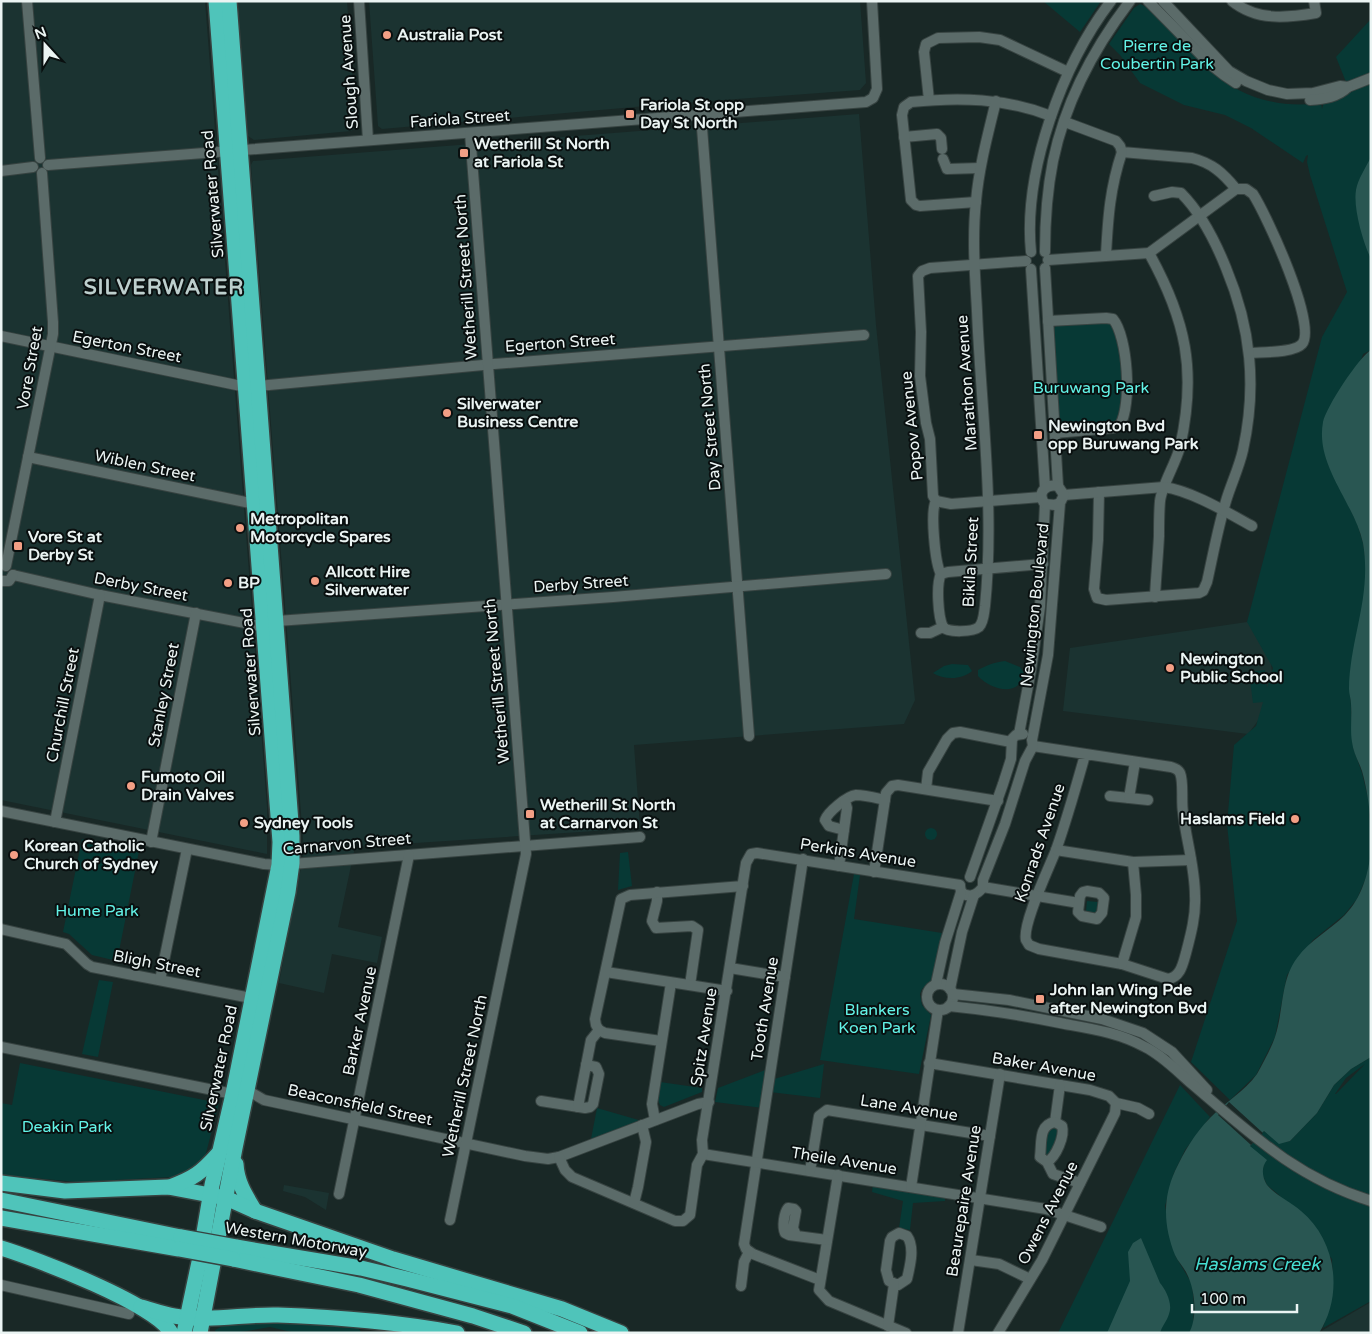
<svg xmlns="http://www.w3.org/2000/svg" width="1372" height="1334" font-family="'Varela Round',sans-serif">
  <rect width="100%" height="100%" fill="#192826"/>
  <!-- built -->
  <g fill="#1b3331">
    <polygon points="1,1 205,1 267,807 267,854 1,800"/>
    <polygon points="238,1 347,1 356,127 351,131 254,140 248,136"/>
    <polygon points="369,1 860,1 866,83 860,90 669,104 382,129 378,126"/>
    <polygon points="859,114 876,325 915,700 904,724 634,745 640,828 355,847 338,927 382,937 377,963 332,954 324,993 279,983 304,852 251,165 253,161"/>
    <polygon points="1247,622 1253,627 1270,657 1273,680 1266,710 1248,734 1063,711 1070,648"/>
    <polygon points="284,1185 329,1193 326,1210 305,1197 283,1191"/>
    <polygon points="1371,1302 1371,1333 1318,1333"/>
  </g>
  <!-- green -->
  <g fill="#073935" fill-rule="evenodd">
    <polygon points="1043,1 1101,1 1080,32"/>
    <path d="M1140,4c9,3 17,12 25,18 17,14 29,33 45,48 30,28 71,39 111,33l1,6 3,-10 23,-12 -12,-30 35,-38v331l-8,4 -35,110 29,59 6,20 4,27 -4,45 -7,25 -6,47 3,60 9,26 7,29 2,51 -3,20 -11,26 -13,16 -31,25 -26,35 -12,62 -19,38 -26,25 -39,-38 46,-141 -10,-97 7,-79 22,-19 7,-24 -10,1 -4,-31 16,-2 2,18 6,-20 -26,-46 75,-285 25,-45 -37,-117 -3,-13 1,-7 -2,1 -3,7 -52,-35 -26,-13 -41,-10 -44,-22 -20,-28 -11,-11 25,-36z"/>
    <polygon points="1111,322 1118,341 1124,388 1117,425 1065,430 1060,426 1052,331 1056,326"/>
    <path d="M1005,661l15,6 4,6c-4,25 -33,17 -46,3v-6c9,-5 17,-8 27,-9z"/>
    <path d="M952,664l16,1 4,6c-10,9 -28,9 -39,2l11,-7z"/>
    <circle cx="931" cy="834" r="6"/>
    <polygon points="82,839 139,851 117,961 92,955 69,934 63,932"/>
    <polygon points="628,852 632,886 618,890 620,853"/>
    <polygon points="854,874 860,875 854,919 942,933 933,979 922,989 920,994 922,1005 931,1015 919,1074 820,1060"/>
    <polygon points="1087,901 1098,902 1096,913 1086,911"/>
    <polygon points="99,980 113,982 98,1057 82,1054"/>
    <path d="M1371,1057v244l-48,27 8,-28 2,-17 -1,-24 -53,-64 -12,-10 -5,-11 2,-11 -14,-17 14,-15 15,12 11,-2 27,-28 17,-28 17,-16zM1365,1064l-29,30h-1l11,-16z"/>
    <polygon points="20,1063 219,1103 205,1157 197,1166 172,1177 77,1182 1,1175 1,1103 12,1105"/>
    <polygon points="824,1064 820,1098 770,1092 771,1080"/>
    <polygon points="768,1069 763,1108 715,1102 718,1088"/>
    <polygon points="660,1082 702,1088 702,1092 664,1107 660,1105 658,1100"/>
    <polygon points="1180,1085 1210,1117 1185,1150 1174,1173 1165,1206 1176,1257 1192,1284 1194,1305 1193,1326 1189,1333 1058,1333"/>
    <polygon points="597,1108 642,1121 591,1139"/>
    <polygon points="1048,1126 1061,1128 1049,1157 1044,1158 1047,1129"/>
    <polygon points="873,1184 945,1195 945,1201 913,1203 910,1230 899,1228 903,1201 872,1192"/>
    <path d="M291,1322l36,1 15,5h16l4,5h-66l-26,-6 -35,6h-19l-1,-3c20,-12 54,-8 76,-8z"/>
  </g>
  <!-- water -->
  <g fill="#295652">
    <path d="M1371,157v102c-8,-17 -18,-51 -15,-69 2,-11 10,-23 15,-33z"/>
    <path d="M1371,350v473c-2,-17 -4,-35 -9,-52 -3,-9 -9,-19 -10,-29 -2,-12 0,-25 -1,-38 0,-5 -2,-10 -2,-15 1,-52 23,-92 14,-146 -9,-41 -48,-77 -40,-121 3,-15 36,-65 48,-72z"/>
    <path d="M1371,853v204l-20,12 -17,16 -17,28 -27,28 -11,3 -15,-13 -14,15 17,14c-6,7 -5,17 0,25 8,10 24,17 34,26 35,29 43,83 18,122h-130c9,-16 6,-43 -2,-59 -3,-7 -9,-12 -12,-19 -11,-28 -13,-55 0,-84 9,-19 20,-38 35,-53 14,-15 35,-27 47,-44 6,-11 14,-25 18,-37 9,-27 5,-56 22,-79 13,-18 33,-28 48,-43 17,-18 22,-38 26,-62z"/>
    <path d="M1141,1238l19,45c6,7 13,21 9,31 -2,7 -7,12 -9,19h-53l23,-52 -2,-29 5,-9z"/>
  </g>
  <!-- pier -->
  <polygon fill="#192826" points="1229,1102 1263,1133 1251,1145 1218,1115"/>
  <g fill="none" stroke-linecap="round" stroke-linejoin="round">
    <defs>
      <g id="minor">
        <polyline points="27,1 40,158"/>
        <polyline points="359,1 368,140"/>
        <polyline points="1148,1 1210,64 1224,75 1236,83"/>
        <polyline points="1163,1 1229,71 1246,81 1268,90 1287,94 1313,93 1340,86 1348,87 1371,78"/>
        <path d="M1232,1c25,20 54,17 84,12l-2,-12"/>
        <polyline points="929,100 924,52 926,44 938,38 979,37 1000,40 1068,72"/>
        <path d="M1310,100c14,-1 28,-3 38,-13"/>
        <polyline points="701,115 749,736"/>
        <path d="M1065,122l51,19 4,5 2,6 70,6c20,5 31,15 44,31h10l7,5c13,20 65,132 49,150 -8,9 -40,8 -52,9"/>
        <polyline points="904,137 937,134 941,138 942,149"/>
        <polyline points="943,159 947,169 980,168"/>
        <polyline points="48,165 866,102 873,98 877,89 872,1"/>
        <polyline points="1,171 33,167"/>
        <path d="M976,202l-56,4 -4,-1 -5,-5 -9,-85 2,-8 7,-5c48,-5 94,-4 140,14"/>
        <path d="M1031,252c-8,-80 31,-187 80,-251"/>
        <path d="M1045,252c0,-30 2,-61 8,-91 12,-58 41,-113 77,-160"/>
        <path d="M1149,253c37,67 48,118 31,194 -5,18 -18,38 -20,54 -1,11 -1,23 -1,35 -1,20 -3,40 -4,61"/>
        <path d="M1106,255c2,-38 4,-67 16,-103"/>
        <polyline points="1048,260 1149,253 1236,189"/>
        <polyline points="1045,268 1058,486"/>
        <polyline points="1031,269 1045,487"/>
        <path d="M1048,321l58,-3 7,1c15,18 19,86 7,106l-7,3 -58,5"/>
        <polyline points="1,336 246,387"/>
        <polyline points="258,386 494,364 864,335"/>
        <polyline points="28,457 255,504"/>
        <path d="M1099,492l-1,48 -4,49 3,9 9,2 93,-7 4,-2 4,-9c6,-27 11,-55 19,-81 5,-17 13,-33 17,-51 14,-64 8,-122 -17,-182 -10,-25 -26,-56 -45,-75l-9,-1 -18,4"/>
        <path d="M1064,495l100,-8c28,4 64,26 88,39"/>
        <polyline points="936,501 951,504 1041,497"/>
        <polyline points="6,566 53,334 53,322 42,173"/>
        <path d="M941,574c-6,-10 -11,-64 -5,-73l-3,-5 -3,-57 -4,-16 -6,-47 1,-44 -3,-56 4,-5 8,-3 96,-7"/>
        <polyline points="13,575 100,595 265,627"/>
        <polyline points="1,581 9,581 13,575"/>
        <polyline points="277,621 613,597 886,574"/>
        <path d="M943,627c5,6 30,5 36,0 5,-5 5,-15 6,-21 10,-99 -4,-197 -8,-295 -2,-36 -5,-73 -1,-110 3,-34 12,-67 20,-100"/>
        <path d="M943,627c-5,-10 -7,-43 -2,-53l7,-2 95,-8"/>
        <polyline points="921,633 930,633 943,627"/>
        <polyline points="1019,734 1031,670 1040,607 1045,504"/>
        <path d="M1033,746l138,21c4,1 7,2 9,6 4,9 1,28 3,39 3,28 12,55 12,84 1,19 -4,38 -9,57 -3,10 -5,24 -18,26l-46,-15 -83,-15 -10,-4 -3,-5c-4,-16 23,-72 30,-90 11,-31 20,-63 29,-95"/>
        <polyline points="926,789 928,772 947,739 953,733 960,732 1011,742"/>
        <polyline points="1110,796 1129,798 1135,762"/>
        <polyline points="1129,798 1148,800"/>
        <polyline points="1,811 264,864 279,865 640,837"/>
        <polyline points="55,822 100,595"/>
        <path d="M844,830l-15,-4 -4,-6c3,-8 22,-24 31,-25 9,0 20,3 29,5"/>
        <polyline points="151,842 196,613"/>
        <polyline points="1056,850 1133,862 1191,860"/>
        <polyline points="803,859 744,1244 746,1249 753,1254 820,1280"/>
        <polyline points="839,866 847,808 845,801"/>
        <polyline points="874,872 886,793 892,786 898,785 998,801"/>
        <polyline points="970,877 1003,784 1011,759 1012,739 1016,735 1023,734"/>
        <polyline points="983,887 1079,903"/>
        <polygon points="1087,891 1099,893 1104,898 1102,913 1097,919 1082,916 1078,912 1080,896 1083,892"/>
        <polyline points="657,892 657,901 652,921 656,928 692,926 698,930 690,985"/>
        <path d="M961,892c8,7 16,3 22,-5v-7l22,-56 20,-63 8,-15 -1,-6 16,-85 12,-152 4,-8 -6,-9c-12,-3 -22,7 -13,18l10,1 5,-2"/>
        <polyline points="1,929 66,944 87,964 92,967 251,998"/>
        <polyline points="1122,964 1136,917 1136,895 1133,862"/>
        <polyline points="730,968 785,977"/>
        <polyline points="606,972 727,991"/>
        <polyline points="160,980 187,849"/>
        <circle cx="940" cy="997" r="13"/>
        <polyline points="936,984 945,943 961,892 960,886"/>
        <polyline points="950,989 962,932 974,895"/>
        <polyline points="953,994 1009,1000 1102,1019 1143,1033 1172,1052 1207,1090"/>
        <path d="M949,1006c40,4 78,10 116,18 28,5 55,9 80,23 18,9 32,24 47,37 59,50 103,93 179,117"/>
        <polyline points="599,1030 605,1033 661,1041"/>
        <polyline points="1,1047 233,1094"/>
        <polyline points="929,1063 1090,1090 1109,1096 1116,1103 1138,1108 1149,1114"/>
        <polyline points="247,1087 252,1093 264,1100 525,1156 548,1159 559,1157 698,1104 709,1102"/>
        <polyline points="541,1101 585,1108 590,1107 593,1104 599,1074 596,1067 586,1065"/>
        <polyline points="578,1107 591,1040 599,1030 596,1025 595,1019 621,899 630,895 743,886"/>
        <polyline points="655,1120 652,1104 671,983"/>
        <polyline points="1055,1122 1060,1085"/>
        <polyline points="703,1154 1046,1209 1101,1227"/>
        <polyline points="559,1157 565,1170 572,1177 675,1221 683,1221 690,1215 697,1165 703,1154 702,1140 746,863 751,854 757,853 960,885"/>
        <path d="M1047,1162c9,-5 18,-26 15,-36l-7,-4c-17,3 -13,21 -15,35l7,5 6,12 27,9"/>
        <polyline points="810,1171 819,1116 827,1110 990,1136"/>
        <polyline points="838,1175 819,1290 829,1301 906,1333"/>
        <polyline points="911,1187 938,1010"/>
        <polyline points="339,1194 409,855"/>
        <polyline points="634,1203 638,1187 646,1142 642,1125"/>
        <polyline points="450,1220 526,854 470,133"/>
        <path d="M899,1233l8,3c8,11 3,30 0,43l-9,6 -9,-4 -3,-11 4,-29 2,-4z"/>
        <path d="M796,1235l-3,-7 3,-17 -2,-2 -6,-1c-4,5 -6,19 -3,25l4,2 38,5"/>
        <polyline points="971,1260 999,1264 1030,1279"/>
        <polyline points="1,1285 129,1314"/>
        <polyline points="741,1286 744,1262 749,1252"/>
        <polyline points="888,1326 894,1284"/>
        <polyline points="958,1333 1000,1074"/>
        <polyline points="998,1333 1042,1260 1115,1113 1116,1103"/>
      </g>
      <g id="highway">
        <path d="M236,1164c1,19 10,32 19,47"/>
        <polyline points="1,1183 65,1191 168,1187 226,1198 255,1211 393,1259 562,1309 621,1333"/>
        <path d="M170,1187c24,-9 31,-14 48,-33"/>
        <polyline points="1,1200 181,1237"/>
        <polyline points="1,1218 179,1249"/>
        <polyline points="236,1247 361,1268 407,1279 512,1306 580,1333"/>
        <path d="M1,1248c33,10 157,57 170,85"/>
        <polyline points="233,1259 359,1285 473,1316 524,1333"/>
        <path d="M141,1307c11,3 22,7 33,9 35,6 70,-2 104,-1 60,2 120,7 179,18"/>
        <polyline points="184,1333 199,1262 212,1185 233,1094 279,865 280,842 216,1"/>
        <polyline points="200,1333 235,1148 288,892 292,863 292,836 229,1"/>
      </g>
    </defs>
    <!-- minor casing -->
    <use href="#minor" stroke="#374341" stroke-width="12"/>
    <!-- highway casing -->
    <use href="#highway" stroke="#374341" stroke-width="18"/>
    <!-- minor -->
    <use href="#minor" stroke="#5b6b69" stroke-width="10"/>
    <!-- highway -->
    <use href="#highway" stroke="#4fc4ba" stroke-width="15"/>
    <defs>
      <g id="highway-bridge">
        <polyline points="181,1237 236,1247"/>
        <polyline points="179,1249 233,1259"/>
      </g>
    </defs>
    <!-- highway-bridge casing -->
    <use href="#highway-bridge" stroke="#374341" stroke-width="18" stroke-linecap="butt"/>
    <!-- highway-bridge -->
    <use href="#highway-bridge" stroke="#4fc4ba" stroke-width="15"/>
  </g>
  <!-- markers -->
  <g fill="#f39f85" stroke="#090f0f" stroke-width="2">
    <circle cx="387" cy="35" r="5"/>
    <rect x="625" y="109" width="10" height="10" rx="2.5"/>
    <rect x="459" y="148" width="10" height="10" rx="2.5"/>
    <circle cx="447" cy="413" r="5"/>
    <rect x="1033" y="430" width="10" height="10" rx="2.5"/>
    <circle cx="240" cy="528" r="5"/>
    <rect x="13" y="541" width="10" height="10" rx="2.5"/>
    <circle cx="315" cy="581" r="5"/>
    <circle cx="228" cy="583" r="5"/>
    <circle cx="1170" cy="668" r="5"/>
    <circle cx="131" cy="786" r="5"/>
    <rect x="525" y="809" width="10" height="10" rx="2.5"/>
    <circle cx="1295" cy="819" r="5"/>
    <circle cx="244" cy="823" r="5"/>
    <circle cx="14" cy="855" r="5"/>
    <rect x="1035" y="994" width="10" height="10" rx="2.5"/>
  </g>
  <g text-anchor="middle" dominant-baseline="central" stroke-width="4" stroke-linejoin="round" paint-order="stroke">
    <!-- poi labels -->
    <g font-size="16" font-weight="bold" fill="#ebf4f3" stroke="#090f0f" text-anchor="start">
      <text x="397" y="35">Australia Post</text>
      <text x="640" y="105">Fariola St opp<tspan x="640" dy="18">Day St North</tspan></text>
      <text x="474" y="144">Wetherill St North<tspan x="474" dy="18">at Fariola St</tspan></text>
      <text x="457" y="404">Silverwater<tspan x="457" dy="18">Business Centre</tspan></text>
      <text x="1048" y="426">Newington Bvd<tspan x="1048" dy="18">opp Buruwang Park</tspan></text>
      <text x="250" y="519">Metropolitan<tspan x="250" dy="18">Motorcycle Spares</tspan></text>
      <text x="28" y="537">Vore St at<tspan x="28" dy="18">Derby St</tspan></text>
      <text x="325" y="572">Allcott Hire<tspan x="325" dy="18">Silverwater</tspan></text>
      <text x="238" y="583">BP</text>
      <text x="1180" y="659">Newington<tspan x="1180" dy="18">Public School</tspan></text>
      <text x="141" y="777">Fumoto Oil<tspan x="141" dy="18">Drain Valves</tspan></text>
      <text x="540" y="805">Wetherill St North<tspan x="540" dy="18">at Carnarvon St</tspan></text>
      <text x="1285" y="819" text-anchor="end">Haslams Field</text>
      <text x="254" y="823">Sydney Tools</text>
      <text x="24" y="846">Korean Catholic<tspan x="24" dy="18">Church of Sydney</tspan></text>
      <text x="1050" y="990">John Ian Wing Pde<tspan x="1050" dy="18">after Newington Bvd</tspan></text>
    </g>
    <!-- park labels -->
    <g font-size="16" fill="#63f4e8" stroke="#090f0f">
      <text x="1157" y="46">Pierre de<tspan x="1157" dy="18">Coubertin Park</tspan></text>
      <text x="1091" y="388">Buruwang Park</text>
      <text x="97" y="911">Hume Park</text>
      <text x="877" y="1010">Blankers<tspan x="877" dy="18">Koen Park</tspan></text>
      <text x="67" y="1127">Deakin Park</text>
    </g>
    <!-- street labels -->
    <g font-size="16" fill="#ebf4f3" stroke="#090f0f">
      <text transform="translate(349 72) rotate(-94)">Slough Avenue</text>
      <text transform="translate(460 119) rotate(-4)">Fariola Street</text>
      <text transform="translate(213 194) rotate(-95)">Silverwater Road</text>
      <text transform="translate(466 277) rotate(-94)">Wetherill Street North</text>
      <text transform="translate(560 343) rotate(-4)">Egerton Street</text>
      <text transform="translate(127 347) rotate(11)">Egerton Street</text>
      <text transform="translate(30 368) rotate(-80)">Vore Street</text>
      <text transform="translate(967 383) rotate(-94)">Marathon Avenue</text>
      <text transform="translate(912 426) rotate(-96)">Popov Avenue</text>
      <text transform="translate(710 427) rotate(-95)">Day Street North</text>
      <text transform="translate(145 466) rotate(12)">Wiblen Street</text>
      <text transform="translate(971 562) rotate(-87)">Bikila Street</text>
      <text transform="translate(581 584) rotate(-4)">Derby Street</text>
      <text transform="translate(141 587) rotate(11)">Derby Street</text>
      <text transform="translate(1035 605) rotate(-84)">Newington Boulevard</text>
      <text transform="translate(251 672) rotate(-94)">Silverwater Road</text>
      <text transform="translate(497 681) rotate(-95)">Wetherill Street North</text>
      <text transform="translate(164 695) rotate(-79)">Stanley Street</text>
      <text transform="translate(63 705) rotate(-79)">Churchill Street</text>
      <text transform="translate(1040 843) rotate(-71)">Konrads Avenue</text>
      <text transform="translate(347 844) rotate(-5)">Carnarvon Street</text>
      <text transform="translate(858 853) rotate(9)">Perkins Avenue</text>
      <text transform="translate(157 964) rotate(11)">Bligh Street</text>
      <text transform="translate(765 1009) rotate(-81)">Tooth Avenue</text>
      <text transform="translate(360 1021) rotate(-78)">Barker Avenue</text>
      <text transform="translate(704 1037) rotate(-81)">Spitz Avenue</text>
      <text transform="translate(1044 1067) rotate(10)">Baker Avenue</text>
      <text transform="translate(219 1068) rotate(-78)">Silverwater Road</text>
      <text transform="translate(465 1076) rotate(-78)">Wetherill Street North</text>
      <text transform="translate(360 1105) rotate(12)">Beaconsfield Street</text>
      <text transform="translate(909 1108) rotate(9)">Lane Avenue</text>
      <text transform="translate(844 1161) rotate(9)">Theile Avenue</text>
      <text transform="translate(964 1201) rotate(-81)">Beaurepaire Avenue</text>
      <text transform="translate(1048 1213) rotate(-63)">Owens Avenue</text>
      <text transform="translate(296 1240) rotate(10)">Western Motorway</text>
    </g>
    <!-- water labels -->
    <g font-size="18" font-style="italic" fill="#47ded2" stroke="#090f0f">
      <text x="1257" y="1264">Haslams Creek</text>
    </g>
    <!-- district labels -->
    <g font-size="21" font-weight="bold" letter-spacing="1" fill="#bdcfcd" stroke="#090f0f">
      <text x="164" y="287">SILVERWATER</text>
    </g>
  </g>
  <!-- border -->
  <rect width="1372" height="1334" fill="none" stroke="#ebf4f3" stroke-width="5"/>
  <!-- north arrow -->
  <g transform="translate(45 45) rotate(339)" stroke="#090f0f" stroke-width="4" paint-order="stroke">
  <path d="M0-4L9 19L0 12L-9 19Z" fill="#ebf4f3"/>
  <text y="-8" font-size="14" font-weight="bold" text-anchor="middle" fill="#ebf4f3">N</text>
  </g>
  <!-- scale -->
  <path d="M1192 1304v8h105v-8" fill="none" stroke="#ebf4f3" stroke-width="2.5"/>
  <text x="1200" y="1304" font-size="15" fill="#ebf4f3" stroke="#090f0f" stroke-width="4" paint-order="stroke">100 m</text>
</svg>
